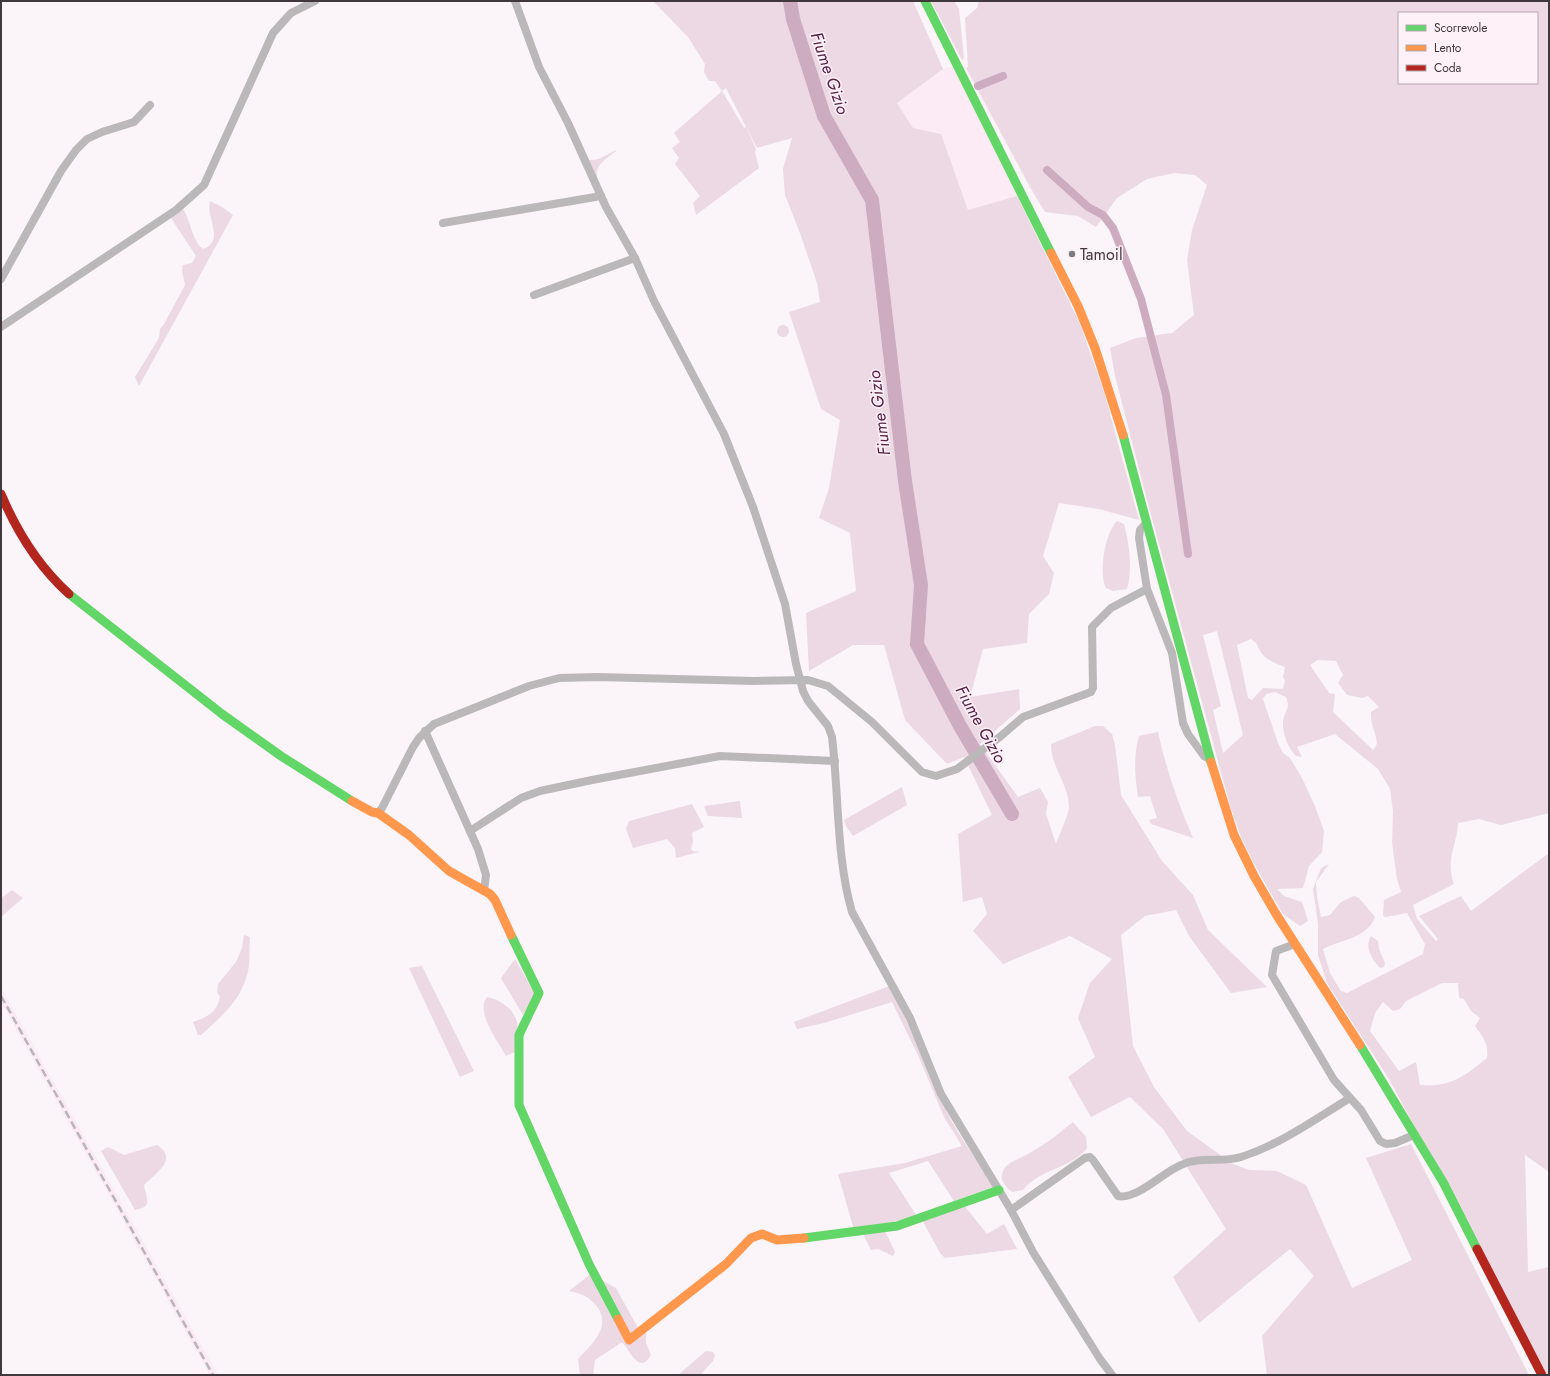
<svg xmlns="http://www.w3.org/2000/svg" width="1550" height="1376" font-family="Jost,sans-serif">
  <rect width="100%" height="100%" fill="#fbf4f8"/>
  <!-- built -->
  <g fill="#fceaf5">
    <polygon points="953,66 1017,196 968,210 941,134 913,128 897,103 943,69"/>
    <polygon points="1,988 161,1274 218,1375 210,1375 155,1277 1,1002"/>
  </g>
  <!-- green -->
  <g fill="#ecd9e4" fill-rule="evenodd">
    <path d="M653,1h260l30,68 -46,34 16,25 28,6 27,76 49,-14 63,128 24,68 35,128 -40,-11 -40,-6 -16,53 11,17 -5,21 -20,20 -2,29 -44,6 -13,48 49,-8 1,20 -40,35 38,53 22,-9 8,14 -2,12 10,30c3,-9 13,-29 13,-38 -1,-22 -18,-40 -18,-62l44,-18h8l9,8 3,11 6,50 41,66 31,34 15,35 59,57 -36,6 -42,-57 -13,-26 -31,6 -24,19 12,111 21,41 33,44 46,33 16,6 28,1 29,14 46,103 60,-28 -46,-102 45,-14 118,231h-262l-5,-39 52,-60 -24,-27 -91,74 -26,-46 53,-48 -63,-100 -33,-32 -39,20 -23,-40 27,-20 -17,-39 12,-35 22,-24 -42,-23 -67,28 -30,-33 14,-17 -5,-17 -19,5 -5,-68 34,-19 -28,-58 -17,7 -42,-44 -21,-75h-31l-44,26 -3,-58 50,-22 -6,-58 -31,-15 10,-30 11,-68 -19,-11 -32,-97 31,-10 -3,-19 -16,-47 -16,-41 -2,-26 9,-31 -35,10 -31,-60 -4,3 -7,-10h-6l-5,-9 1,-8 -17,-27z"/>
    <polygon points="931,1 954,1 959,9 964,58 962,60"/>
    <path d="M979,1h570v812l-48,12 -22,-6 -21,4c-1,23 -13,36 -4,61l-41,21 4,14 19,22 2,-2 -19,-23 42,-20 10,15 78,-58v319l-24,-17 3,117 21,-5v108h-2l-158,-296 -62,-96 -9,-28v-32l-5,-34 8,-21 8,-4 -13,18 1,15 4,20 9,-2 11,-13 13,-6 5,2 16,19c-7,21 -35,23 -52,32l7,24 11,18 6,2 76,-39 2,-10 -18,-31 -22,4 -2,-2 1,-15 17,-8 -4,-13 -5,-36 1,-32 -3,-22 -12,-20 -43,-35 -38,13 5,10 -6,-1c-8,-8 -14,-23 -13,-35 2,-12 8,-11 3,-24l-11,-5 -9,2 -3,5 15,44 5,10 7,5 12,20 13,28 9,25 -2,21 -13,14 -6,22 -26,1 7,7 18,6 6,19 -8,5 -17,-12 -30,-52 -11,-23 -11,-30 -84,-309 -32,-124 -5,-28 26,-10 36,-5 22,-18 -7,-55 5,-30 15,-45 -12,-10 -21,-2 -27,6 -30,19 -21,29 -18,-11 -33,-4 -14,-23 -65,-121 2,-1 -3,-49 12,-10zM1399,13h138v70h-138zM1217,631l26,104 -20,18 -10,-43 8,-4 -18,-71zM1251,639l6,5c4,14 15,18 28,23l-2,10 2,4 -2,8 -20,-1 -11,12 -4,-2 -11,-53zM1318,660l18,1 7,14 -5,8 9,12 15,3 6,-2 11,11 -8,5c-1,12 5,20 6,32l-4,6 -40,-38 2,-18 -6,-1 -19,-28zM1442,983h16l1,15 5,1 7,12 9,7 -5,8c8,11 14,18 12,32 -22,18 -37,30 -67,27l-4,-23 -17,9 -29,-40 5,-18 8,-11 10,9 7,-2 6,-8z"/>
    <polygon points="722,91 744,128 746,127 756,149 755,152 759,168 696,215 693,203 700,196 675,164 679,158 672,148 680,142 674,133"/>
    <path d="M617,150c-10,9 -22,14 -20,28l-8,-18c11,1 19,-7 28,-10z"/>
    <path d="M210,201l12,6 11,8 -94,171 -4,-9 24,-39 1,-9 4,-5 21,-39 -3,-14 1,-6 9,-2 4,-7 -25,-38 12,-9c8,12 8,30 20,40 23,-8 2,-33 7,-48z"/>
    <circle cx="783" cy="331" r="6"/>
    <path d="M1117,521l7,3c5,20 9,44 3,65l-14,2 -7,-3c-8,-15 -1,-55 11,-67z"/>
    <path d="M1158,732c8,37 20,71 35,106l-42,-14 -2,-4 8,-2 -7,-22 -12,1c-3,-21 -5,-41 1,-61z"/>
    <polygon points="902,787 907,805 853,836 846,826 844,820"/>
    <polygon points="740,801 742,818 708,816 704,806"/>
    <polygon points="692,804 704,827 692,833 693,841 691,849 693,851 699,852 676,858 675,848 667,839 633,848 626,829 629,821"/>
    <polygon points="12,890 23,898 1,917 1,898"/>
    <path d="M244,935l6,2c-1,9 0,19 -1,28 -4,32 -26,50 -48,70h-3l-5,-13c15,-5 24,-10 27,-25l-3,-5 1,-8 18,-22 6,-14z"/>
    <path d="M1371,936l7,5 1,8 6,14 -1,4 -4,1c-8,-9 -16,-21 -9,-32z"/>
    <polygon points="515,959 535,994 523,1015 501,978"/>
    <polygon points="422,966 474,1071 460,1077 409,968"/>
    <path d="M887,987h4c20,41 37,84 56,125 13,27 32,49 47,75l-40,14 -26,-40 -39,12 27,42 -14,5 -48,10 -16,-56 67,-11 57,-17 -18,-29 -26,-62 -26,-53 -68,21 -27,6 -3,-7z"/>
    <path d="M487,997c12,2 27,12 30,25 1,2 0,24 0,29l-11,5c-8,-14 -31,-45 -19,-59z"/>
    <path d="M1073,1122l13,15 1,11c-16,21 -48,21 -64,42l-11,2c-7,-6 -13,-12 -9,-21 2,-7 13,-11 19,-14 19,-9 35,-22 51,-35z"/>
    <path d="M157,1145c22,14 -1,28 -13,40 2,13 10,22 -9,25l-34,-59 7,-4 16,8z"/>
    <polygon points="963,1204 987,1234 1004,1224 1017,1249 945,1258 940,1253 921,1218"/>
    <polygon points="885,1231 895,1252 893,1256 878,1249 871,1250 863,1234"/>
    <path d="M596,1270l5,10 15,8 23,42 7,1v12l5,12c-12,21 -21,-5 -29,-13l-27,18 -2,15h-13l-2,-16c13,-14 33,-31 20,-51 -6,-10 -17,-15 -29,-17z"/>
    <polygon points="706,1351 713,1352 715,1355 713,1361 700,1375 678,1375"/>
  </g>
  <g fill="none" stroke-linecap="round" stroke-linejoin="round">
    <!-- canal -->
    <g stroke="#cdacc0" stroke-width="8">
      <polyline points="978,86 1003,76"/>
      <polyline points="1047,170 1088,207 1103,215 1113,228 1141,299 1166,395 1188,554"/>
    </g>
    <!-- river -->
    <polyline stroke="#cdacc0" stroke-width="14" points="790,1 793,19 824,116 872,200 905,481 921,585 917,644 960,726 1012,814"/>
    <!-- street -->
    <g stroke="#bbb8ba" stroke-width="8">
      <path d="M515,1l24,66 29,56 38,84 29,51 19,43 70,133 29,73 32,97 11,60 7,27 5,10 20,25 4,11c7,58 4,119 20,175l58,106 31,76 70,116 22,42 67,107 12,16"/>
      <polyline points="443,223 601,196"/>
      <polyline points="1,279 61,171 76,150 87,139 102,132 134,122 150,105"/>
      <polyline points="534,295 635,258"/>
      <polyline points="1,327 176,210 204,185 273,33 291,13 315,1"/>
      <polyline points="1146,523 1140,530 1139,538 1147,589 1172,653 1183,723 1188,734 1204,756 1211,760"/>
      <polyline points="425,731 478,849 486,875 484,891"/>
      <polyline points="378,813 382,808 413,747 419,738 434,724 529,686 559,678 597,677 754,681 808,680 828,686 872,722 922,772 936,776 957,769 1001,736 1023,717 1091,692 1093,688 1092,627 1111,608 1147,589"/>
      <polyline points="470,831 521,798 540,791 592,780 720,756 835,761"/>
      <polyline points="1295,944 1276,951 1272,975 1334,1080 1361,1110 1380,1141 1386,1144 1395,1143 1414,1135"/>
      <path d="M1011,1210l74,-52 5,-1 3,3 25,36c19,4 45,-24 63,-31 19,-9 41,-2 60,-8 40,-13 73,-37 109,-59"/>
    </g>
    <!-- fast -->
    <g stroke="#63d668" stroke-width="9">
      <polyline points="925,1 1051,253"/>
      <polyline points="1123,435 1211,762"/>
      <polyline points="69,594 222,714 281,756 352,801"/>
      <polyline points="511,935 539,993 519,1035 519,1105 589,1264 618,1319"/>
      <polyline points="1360,1045 1443,1182 1477,1249"/>
      <polyline points="804,1238 897,1226 999,1190"/>
    </g>
    <!-- slow -->
    <g stroke="#ff974d" stroke-width="9">
      <polyline points="1051,253 1078,306 1095,348 1123,435"/>
      <polyline points="1211,762 1234,835 1254,876 1276,914 1360,1045"/>
      <polyline points="352,801 372,812 378,813 409,835 449,871 490,894 495,900 511,935"/>
      <polyline points="618,1319 629,1340 726,1264 751,1238 762,1234 777,1240 804,1238"/>
    </g>
    <!-- jam -->
    <g stroke="#b3261e" stroke-width="9">
      <path d="M1,494c16,38 37,72 68,100"/>
      <polyline points="1477,1249 1542,1375"/>
    </g>
    <!-- rail -->
    <polyline stroke="#bab5b8" stroke-width="2.5" stroke-dasharray="8 4" stroke-linecap="butt" points="1,996 213,1375"/>
  </g>
  <!-- markers -->
  <circle fill="#817a7e" stroke="#fef1f8" stroke-width="1.5" cx="1072" cy="254" r="4"/>
  <g text-anchor="middle" dominant-baseline="central" stroke-width="3" stroke-linejoin="round" paint-order="stroke">
    <!-- poi labels -->
    <g font-size="16" fill="#40383d" stroke="#fef1f8" text-anchor="start">
      <text x="1080" y="254">Tamoil</text>
    </g>
    <!-- water labels -->
    <g font-size="17" font-style="italic" fill="#582146" stroke="#fef1f8">
      <text transform="translate(830 73) rotate(71)">Fiume Gizio</text>
      <text transform="translate(879 413) rotate(-97)">Fiume Gizio</text>
      <text transform="translate(981 724) rotate(61)">Fiume Gizio</text>
    </g>
  </g>
  <!-- border -->
  <rect width="1550" height="1376" fill="none" stroke="#40383d" stroke-width="4"/>
  <!-- legend -->
  <rect x="1398" y="12" width="140" height="72" fill="#fef1f8" stroke="#b2a7ad"/>
  <rect x="1406" y="25" width="20" height="6" fill="#63d668" stroke="#b2a7ad"/>
  <text x="1434" y="32" font-size="12" fill="#40383d">Scorrevole</text>
  <rect x="1406" y="45" width="20" height="6" fill="#ff974d" stroke="#b2a7ad"/>
  <text x="1434" y="52" font-size="12" fill="#40383d">Lento</text>
  <rect x="1406" y="65" width="20" height="6" fill="#b3261e" stroke="#b2a7ad"/>
  <text x="1434" y="72" font-size="12" fill="#40383d">Coda</text>
</svg>
